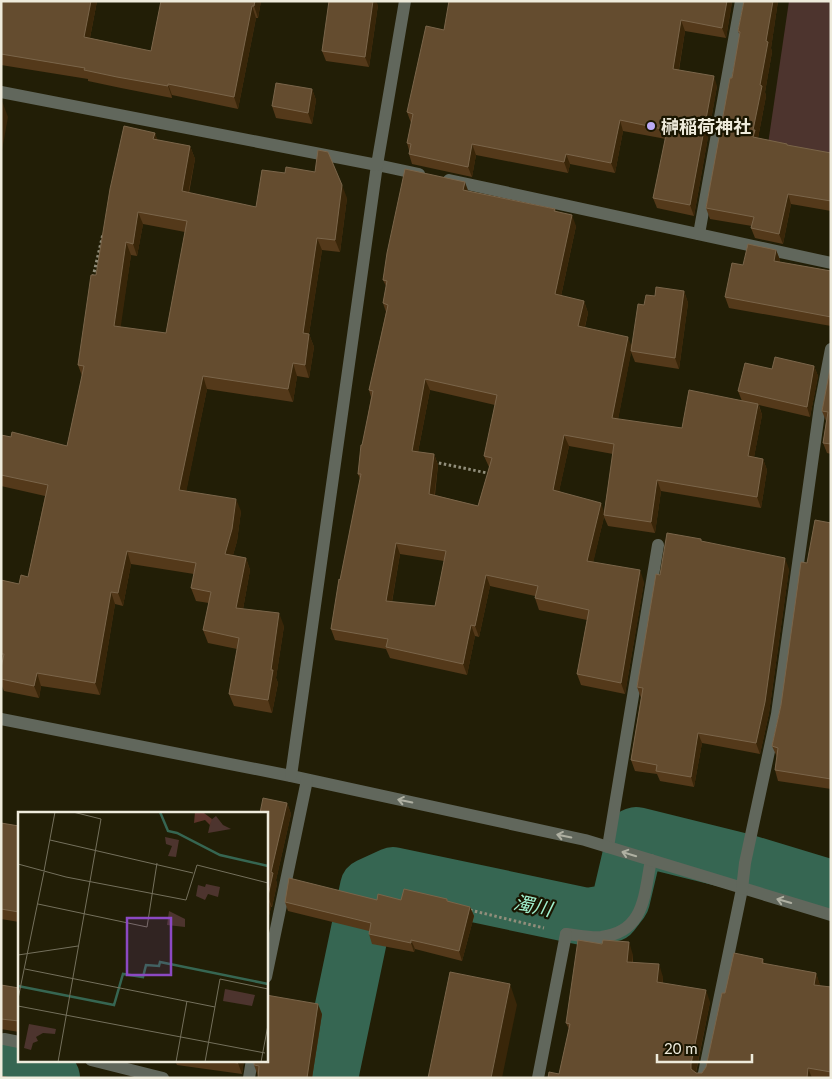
<svg xmlns="http://www.w3.org/2000/svg" width="832" height="1079" font-family="Lato,'Noto Sans JP',sans-serif">
  <rect width="100%" height="100%" fill="#221e06"/>
  <!-- green -->
  <polygon fill="#4d342e" points="789,1 831,1 831,155 768,144"/>
  <g fill="none" stroke-linecap="round" stroke-linejoin="round">
    <!-- river -->
    <g stroke="#366652" stroke-width="58">
      <polyline points="1,1066 51,1078"/>
      <polyline points="329,1078 369,887 393,876 587,917 611,913 621,900 636,836 745,863 831,889"/>
    </g>
    <!-- path -->
    <g stroke="#918e7b" stroke-width="3" stroke-dasharray="2.5 2.5" stroke-linecap="butt">
      <polyline points="93,277 103,234"/>
      <polyline points="434,462 492,474"/>
      <polyline points="470,910 544,928"/>
    </g>
    <!-- service -->
    <g stroke="#61675c" stroke-width="12">
      <polyline points="699,234 741,1"/>
      <polyline points="608,847 658,545"/>
      <path d="M566,934c11,1 24,4 35,3 44,-5 43,-42 50,-77"/>
      <polyline points="4,1039 19,1042"/>
      <polyline points="91,1060 163,1078"/>
      <polyline points="703,1078 742,889"/>
    </g>
    <!-- minor -->
    <g stroke="#61675c" stroke-width="12">
      <polyline points="449,180 831,263"/>
      <polyline points="1,719 291,776 585,840 831,915"/>
      <polyline points="291,776 377,165 419,174"/>
      <polyline points="742,889 745,863 777,714 820,406 831,349"/>
      <polyline points="266,977 307,780"/>
      <polyline points="249,1078 252,1060"/>
      <polyline points="538,1078 566,934"/>
    </g>
    <!-- tertiary -->
    <polyline stroke="#61675c" stroke-width="12" points="1,92 377,165 405,1"/>
  </g>
  <!-- wall -->
  <g fill="#54391a" fill-rule="evenodd">
    <polygon points="1,1 97,1 90,38 151,51 161,1 261,1 258,18 256,18 238,109 172,95 172,98 121,88 88,81 88,79 1,65"/>
    <polygon points="744,1 778,1 771,48 772,52 765,92 766,96 758,138 787,144 788,145 831,153 831,211 791,204 783,244 755,238 751,228 752,226 710,219 706,208 740,36 738,31"/>
    <polygon points="732,2 726,38 685,31 679,70 717,86 694,216 657,208 653,198 666,139 623,131 615,173 570,164 568,173 476,155 472,177 412,164 409,154 409,150 407,143 411,123 407,112 444,30"/>
    <polygon points="378,5 369,67 326,61 322,51"/>
    <polygon points="312,89 316,100 312,124 276,118 272,106"/>
    <path d="M155,133l2,7 33,6 5,13 -6,34 67,14 91,-9 -7,54 -18,-2 -13,84 5,13 -5,31 -12,-2 -4,26 -86,-13 -21,102 55,20 -4,30 -4,14 13,3 4,12 -7,39 41,17 -8,52 2,5 -6,30 -38,-7 -5,-12 8,-45 -29,-6 -5,-13 6,-27 -13,-2 -5,-13 3,-14 -63,-10 -8,42 -8,-2 -15,91 -59,-9 -2,12 -35,-7 -3,-7 1,-19h-1v-85l18,4 9,-7 17,-81 -44,-10v-51l66,11 15,-70 -4,-11 18,-90zM143,224l42,8 -19,101 -46,-6 11,-72 6,1z"/>
    <path d="M468,191l87,18 1,3 20,14 -15,70 23,5 4,12 -3,14 46,19 13,-41 11,-9 29,-5 4,12 -9,66 -44,-7 -4,-10 -13,67 64,9 60,-27 -4,-10 34,-22 42,-3 4,10 -8,41 -51,-12 3,10 -8,42 9,2 4,11 -6,38 -100,-17 -6,42 -47,-7 -4,-9 -11,45 51,20 -19,112 -44,-9 -4,-11 10,-54 -48,-10 -4,-12v-2l-45,-10 -11,51 -4,-1 -8,39 -77,-17 -4,-9 -51,-9 -4,-11 29,-150 -2,-5 13,-77 -2,-7 17,-78 -3,-9 3,-17 -3,-6zM430,390l65,15 -11,51 5,11v1l-11,38 -43,-11 3,-30 -4,-11 -16,-2zM569,446l44,8 -9,58 -45,-21zM400,554l44,7 -9,45 -43,-4z"/>
    <polygon points="776,250 780,260 780,262 831,271 831,326 729,308 725,297 743,265"/>
    <polygon points="831,369 831,454 827,453 823,443 826,421 822,411"/>
    <polygon points="831,523 831,789 778,781 775,770 777,757 772,746 781,705 807,563"/>
    <polygon points="703,542 789,569 769,713 760,754 702,743 694,787 660,781 657,774 635,771 631,760 641,698 637,687 660,575"/>
    <polygon points="287,803 291,814 276,880 277,884 272,907 271,907 266,928 266,813"/>
    <polygon points="1,823 19,826 19,922 1,919"/>
    <polygon points="447,899 448,902 470,907 474,916 462,961 415,949 414,952 372,944 369,934 369,931 288,911 285,902"/>
    <polygon points="602,944 633,955 633,962 663,977 663,983 710,1002 696,1073 702,1073 706,1067 725,993 763,959 764,964 816,973 820,986 831,987 831,1078 548,1078 559,1074 569,1029 566,1023"/>
    <polygon points="1,985 19,988 19,1032 1,1029"/>
    <polygon points="322,1014 312,1078 258,1078 258,1076 254,1065"/>
    <polygon points="156,1060 244,1060 242,1074 177,1065 176,1063"/>
  </g>
  <!-- shaded-wall -->
  <g fill="#392609">
    <polygon points="91,1 97,1 88,48 84,37"/>
    <polygon points="255,1 261,1 258,18 254,6"/>
    <polygon points="373,1 376,1 378,5 369,67 365,57"/>
    <polygon points="727,1 732,1 732,2 726,38 722,28"/>
    <polygon points="773,1 778,1 771,48 772,52 765,92 766,96 758,138 753,137 753,130 766,41"/>
    <polygon points="252,6 256,18 238,109 234,97"/>
    <polygon points="681,20 685,31 677,80 673,69"/>
    <polygon points="714,76 717,86 694,216 690,205"/>
    <polygon points="168,84 172,95 172,98 168,86"/>
    <polygon points="312,89 316,100 312,124 308,113"/>
    <polygon points="2,101 8,117 1,156 1,104"/>
    <polygon points="620,120 623,131 615,173 611,163"/>
    <polygon points="155,133 159,145 153,139"/>
    <polygon points="472,144 476,155 472,177 468,167"/>
    <polygon points="190,146 195,159 186,204 182,191"/>
    <polygon points="566,154 570,164 568,173 564,162"/>
    <polygon points="465,182 469,193 463,190"/>
    <polygon points="342,185 347,198 340,252 335,240"/>
    <polygon points="788,194 791,204 783,244 779,234"/>
    <polygon points="138,212 143,224 137,256 133,244"/>
    <polygon points="572,215 576,226 559,305 555,294"/>
    <polygon points="317,238 322,250 309,334 314,347 309,378 305,365 303,333"/>
    <polygon points="126,242 131,255 119,339 114,326"/>
    <polygon points="776,250 780,260 778,271 774,261"/>
    <polygon points="684,291 688,303 679,369 675,358"/>
    <polygon points="584,301 588,313 582,337 578,326"/>
    <polygon points="628,337 632,348 616,430 612,418"/>
    <polygon points="293,363 297,376 293,402 288,389"/>
    <polygon points="814,366 818,376 810,417 807,407"/>
    <polygon points="203,376 207,389 184,503 179,490"/>
    <polygon points="425,379 430,390 416,462 412,451"/>
    <polygon points="758,404 762,415 752,468 748,456"/>
    <polygon points="564,435 569,446 557,501 553,490"/>
    <polygon points="434,454 438,465 433,505 429,494"/>
    <polygon points="763,459 767,470 761,508 757,497"/>
    <polygon points="657,480 661,491 655,533 651,522"/>
    <polygon points="236,499 241,511 237,541 230,566 225,554"/>
    <polygon points="601,503 605,514 604,515 604,517 591,572 587,561"/>
    <polygon points="396,543 400,554 390,612 386,601"/>
    <polygon points="127,551 131,564 123,606 118,593"/>
    <polygon points="246,558 250,570 241,620 236,608"/>
    <polygon points="785,558 789,569 769,713 760,754 756,743"/>
    <polygon points="640,570 644,582 625,694 621,683"/>
    <polygon points="486,575 490,586 479,637 475,626"/>
    <polygon points="111,592 115,604 100,695 95,683"/>
    <polygon points="279,613 284,626 276,678 278,683 272,713 268,700 271,670"/>
    <polygon points="471,625 475,636 467,675 463,664"/>
    <polygon points="37,673 41,686 39,698 34,686"/>
    <polygon points="698,733 702,743 694,787 691,777"/>
    <polygon points="287,803 291,814 276,880 277,884 272,907 268,896 271,872"/>
    <polygon points="267,896 271,907 266,928 266,898"/>
    <polygon points="470,907 474,916 462,961 459,951"/>
    <polygon points="411,940 415,949 414,952 411,943"/>
    <polygon points="629,942 633,955 631,974 627,962"/>
    <polygon points="659,964 663,977 662,994 657,982"/>
    <polygon points="816,973 820,985 818,997 814,985"/>
    <polygon points="510,984 517,1005 502,1078 491,1078"/>
    <polygon points="706,990 710,1002 695,1076 691,1069 691,1064"/>
    <polygon points="318,1004 322,1014 312,1078 307,1078"/>
    <polygon points="238,1060 244,1060 242,1074 238,1063"/>
    <polygon points="808,1068 812,1078 807,1078"/>
  </g>
  <!-- building -->
  <g fill="#644c2f" stroke="#7a654a" fill-rule="evenodd">
    <polygon points="1,1 91,1 84,37 151,51 161,1 255,1 254,6 252,6 234,97 168,84 168,86 117,77 84,70 85,68 1,54"/>
    <polygon points="329,1 373,1 365,57 322,51"/>
    <polygon points="449,1 727,1 722,28 681,20 673,69 714,76 690,205 653,198 667,130 620,120 611,163 566,154 564,162 472,144 468,167 409,154 411,144 407,143 413,114 407,112 426,26 444,30"/>
    <polygon points="744,1 773,1 766,41 768,42 760,85 762,86 753,130 755,130 753,137 787,144 787,145 831,153 831,201 788,194 779,234 751,228 754,217 706,208 730,78 732,78 740,32 738,31"/>
    <polygon points="276,83 312,89 308,113 272,106"/>
    <path d="M124,126l31,7 -2,6 37,7 -8,45 74,16 6,-37 23,3 1,-6 29,5 3,-22 10,2 14,33 -7,55 -18,-2 -14,95 6,1 -4,31 -12,-2 -5,26 -85,-13 -24,114 57,9 -4,30 -7,25 21,4 -10,50 43,5 -8,57h2l-5,30 -39,-6 10,-56 -36,-8 8,-38 -20,-4 5,-25 -69,-12 -9,42 -7,-1 -16,91 -58,-10 -3,13 -33,-7v-11l3,-14h-3v-74l18,4 2,-9 7,2 20,-92 -47,-10v-40l10,2 1,-5 55,14 17,-80 -6,-1 13,-90h5l14,-86zM138,212l49,9 -21,112 -52,-7 12,-84 7,2z"/>
    <path d="M405,169l60,13 -2,8 92,19 -1,2 18,4 -17,79 29,7 -6,25 50,11 -16,81 70,10 7,-38 69,14 -10,52 15,3 -6,38 -100,-17 -6,42 -47,-7 10,-71 -50,-9 -11,55 48,13 -14,58 53,9 -19,113 -44,-9 12,-64 -54,-12 3,-12 -52,-11 -11,51 -4,-1 -8,39 -77,-17 2,-8 -57,-10 8,-50 1,1 21,-106h-3l3,-29h1l11,-54 -4,-1 19,-85 -5,-2 4,-22 -4,-1 4,-27zM425,379l72,16 -13,61 8,2 -14,48 -49,-12 5,-40 -22,-3zM396,543l50,8 -11,55 -49,-5z"/>
    <polygon points="748,244 776,250 774,261 831,271 831,317 725,297 732,263 743,265"/>
    <polygon points="656,287 684,291 675,358 631,351 638,304 644,305 646,295 655,296"/>
    <polygon points="775,357 814,366 807,407 738,391 745,363 772,369"/>
    <polygon points="830,369 831,369 831,444 823,443 828,412 822,411"/>
    <polygon points="815,520 831,523 831,779 775,770 778,748 772,746 781,705 801,562 807,563"/>
    <polygon points="667,533 701,539 701,541 785,558 765,702 756,743 698,733 691,777 656,771 657,765 631,760 643,688 637,687 656,574 660,575"/>
    <polygon points="263,798 287,803 271,872 273,873 268,896 267,896 266,898 266,813 260,813"/>
    <polygon points="1,823 19,826 19,912 1,909"/>
    <polygon points="289,878 377,900 378,894 401,900 404,889 447,899 447,901 470,907 459,951 411,940 411,943 369,934 371,923 285,902"/>
    <polygon points="578,940 602,944 603,940 629,942 627,962 659,964 657,982 706,990 691,1064 691,1069 696,1073 702,1073 706,1067 722,993 725,993 734,953 763,959 762,963 816,973 814,985 831,987 831,1072 808,1068 807,1078 548,1078 549,1072 559,1074 570,1024 566,1023"/>
    <polygon points="450,972 510,984 491,1078 428,1078"/>
    <polygon points="1,985 19,988 19,1021 1,1019"/>
    <polygon points="266,995 318,1004 307,1078 258,1078 259,1066 254,1065 254,1060 266,1060"/>
    <polygon points="218,1060 238,1060 238,1063"/>
    <polygon points="1,1076 11,1078 1,1078"/>
  </g>
  <!-- one-way arrows -->
  <defs><path id="oneway-shaft" d="M-6 0H5M1.5-3L5.5 0L1.5 3" fill="none" stroke-width="1.6" stroke-linecap="round" stroke-linejoin="round" transform="scale(1.25)"/></defs>
  <g stroke="#afb0a2">
    <use href="#oneway-shaft" transform="translate(405 801) rotate(-168)"/>
    <use href="#oneway-shaft" transform="translate(564 836) rotate(-168)"/>
    <use href="#oneway-shaft" transform="translate(629 854) rotate(-163)"/>
    <use href="#oneway-shaft" transform="translate(784 901) rotate(-164)"/>
  </g>
  <!-- markers -->
  <circle fill="#bbaaf6" stroke="#191500" stroke-width="2" cx="651" cy="126" r="5"/>
  <g text-anchor="middle" dominant-baseline="central" stroke-width="4.5" stroke-linejoin="round" paint-order="stroke">
    <!-- poi labels -->
    <g font-size="18" font-weight="bold" fill="#eeebdc" stroke="#191500" text-anchor="start">
      <text x="661" y="126">榊稲荷神社</text>
    </g>
    <!-- water labels -->
    <g font-size="19" font-style="italic" fill="#a1f0ce" stroke="#191500">
      <text transform="translate(533 905) rotate(12)">濁川</text>
    </g>
  </g>
  <!-- overview -->
  <g transform="translate(18 812)">
    <rect width="250" height="250" fill="#221e06"/>
    <path d="M198,4l7,9 8,4 -23,4 3,-13zM147,25l14,3 -3,17 -8,-1 4,-10 -6,-2zM188,72l14,3 -2,10 -10,-3 -3,6 -9,-4 2,-11 7,2zM151,99l16,8v8l-18,-2zM207,177l30,6 -3,11 -29,-5zM11,212l27,5 -1,5 -12,-1 -7,4 2,4 -5,2 -2,7 -7,-2z" fill="#4d342e"/>
    <path d="M177,0l9,1 8,6 -2,6 -5,-5 -11,3z" fill="#5d342b"/>
    <path fill="none" stroke="#366652" stroke-width="2.5" d="M142,0l8,19 9,2 43,22 48,11M0,174l96,19 9,-31 20,3 3,-12 13,1 1,-4 108,22"/>
    <path fill="none" stroke="#74705c" stroke-width="1" d="M32,28l143,33M0,52l48,13 120,23 11,-35 71,18M26,59l11,-59M20,92l109,23 10,-64M0,143l60,-9M7,157l190,38M0,187l26,-127M0,194l247,47M40,250l43,-243 -28,-7M158,250l11,-61M187,250l15,-83 48,10M243,250l7,-37"/>
    <path fill="#8c49c3" fill-opacity="0.15" stroke="#8c49c3" stroke-width="2.5" d="M109,106h44v57h-44z"/>
    <rect width="250" height="250" fill="none" stroke="#eeebdc" stroke-width="2.5"/>
  </g>
  <!-- border -->
  <rect width="832" height="1079" fill="none" stroke="#eeebdc" stroke-width="5"/>
  <!-- scale -->
  <path d="M657 1054v8h95v-8" fill="none" stroke="#eeebdc" stroke-width="2.5"/>
  <text x="664" y="1054" font-size="15" fill="#eeebdc" stroke="#191500" stroke-width="4" paint-order="stroke">20 m</text>
</svg>
